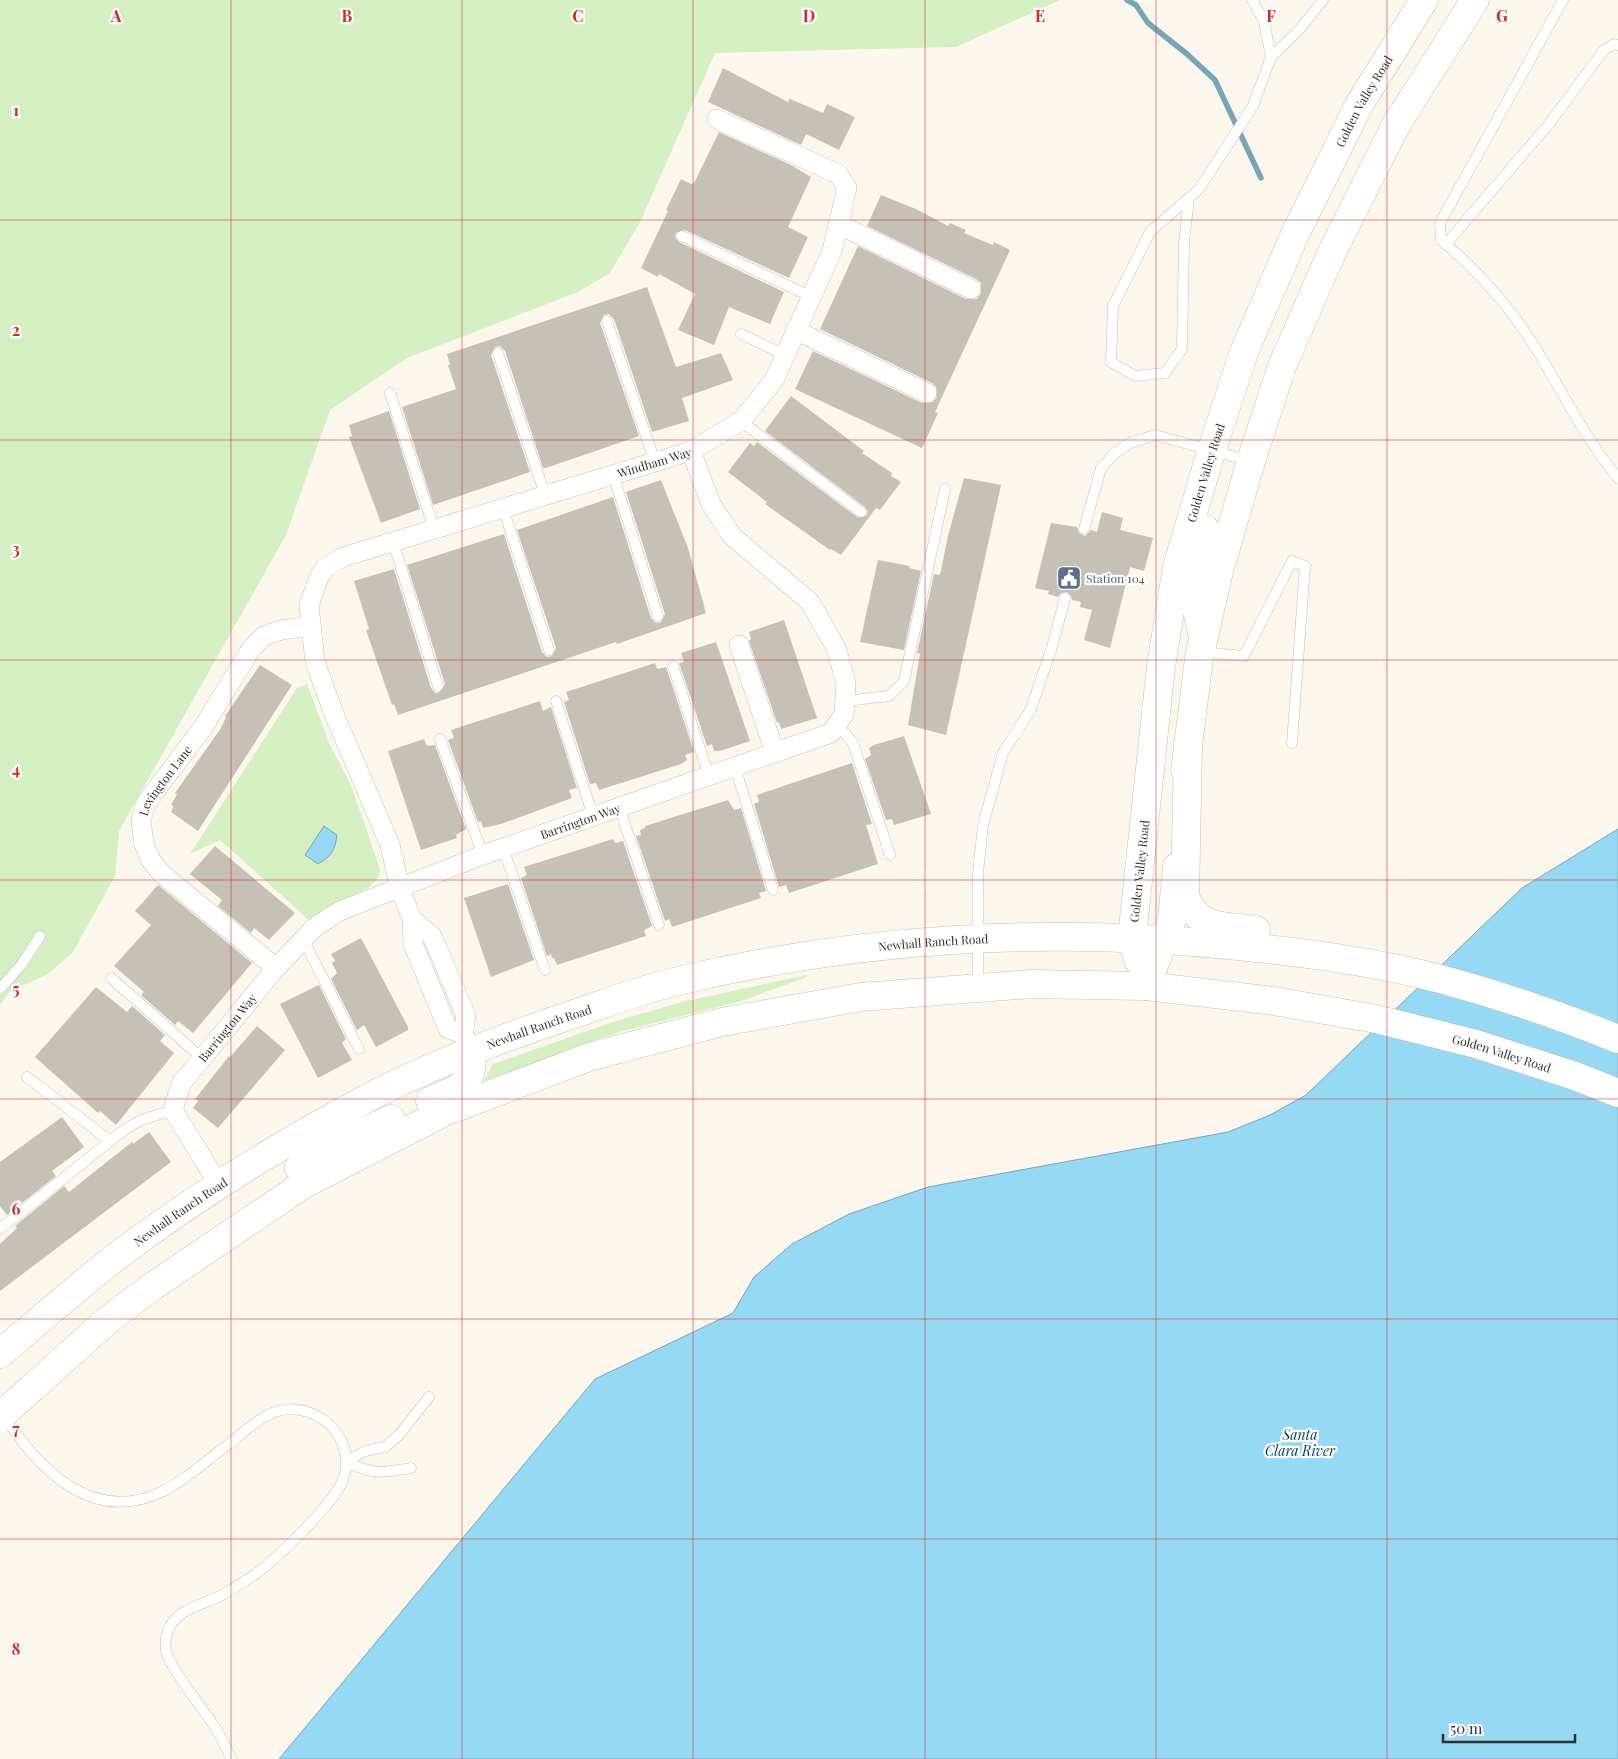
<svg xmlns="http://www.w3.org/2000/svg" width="1618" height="1759" font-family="'Playfair Display',serif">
  <rect width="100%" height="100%" fill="#fcf7ec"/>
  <!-- green -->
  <g fill="#d4efc1">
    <polygon points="0,0 1060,0 956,47 715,53 640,222 610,273 578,292 407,358 330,410 286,535 119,831 115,876 73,952 48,974 9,992 0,1005"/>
    <polygon points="307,684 330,745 351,785 380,869 378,878 370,887 324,909 309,920 220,840 190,854 297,688"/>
    <polygon points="806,975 807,977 741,1001 619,1032 484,1081 493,1064 616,1021 682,1002"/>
  </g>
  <!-- water -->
  <g fill="#96d9f5" stroke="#78a6b9">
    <path d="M324,826l13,9c-2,15 -5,21 -19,29l-13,-9z"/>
    <polygon points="1618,829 1618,1759 279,1759 595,1379 733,1313 754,1277 792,1244 849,1214 928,1187 1228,1132 1270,1115 1306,1095 1522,888"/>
  </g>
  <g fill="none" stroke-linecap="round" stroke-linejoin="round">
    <!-- stream -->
    <polyline stroke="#78a6b9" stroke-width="5.5" points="1127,0 1136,5 1148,23 1187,54 1215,80 1261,178"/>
  </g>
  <!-- building -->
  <g fill="#c6c1b7">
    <polygon points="723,68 788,102 790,99 823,113 827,104 855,117 839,150 806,134 801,145 708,102"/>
    <polygon points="719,132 791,165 811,177 788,227 808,237 789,278 685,230 676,233 675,237 679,242 784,292 770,324 729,307 714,345 678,330 695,294 659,274 658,277 641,268 668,211 666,210 681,179 691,184 694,183"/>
    <polygon points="881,195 916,209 948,226 950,223 966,230 964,233 993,245 994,242 1010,250 935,412 938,413 922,448 795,389 813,351 922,403 933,402 937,397 936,387 932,383 820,329 858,246 966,299 977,299 981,293 981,283 976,279 867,226"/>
    <polygon points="647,287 676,367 721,353 733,380 682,398 689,421 652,432 614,319 609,314 604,315 600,323 639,436 546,468 543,468 505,351 500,346 495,347 491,355 530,472 433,505 402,407 456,389 448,365 450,365 447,354"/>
    <polygon points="791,396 864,451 862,453 892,473 891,476 901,482 880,510 876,508 841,555 831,549 830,550 765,504 767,502 728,472 750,443 754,446 757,442 857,517 866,516 868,512 865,507 765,431"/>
    <polygon points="389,411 420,509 381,523 349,437 352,436 349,425"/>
    <polygon points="964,478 1001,485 946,735 908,725 920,654 917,653 934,574 940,575 948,536"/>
    <polygon points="661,480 688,548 706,613 617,644 616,642 398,715 394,704 392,705 366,630 369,629 354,581 394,569 431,688 436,693 440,692 445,684 407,565 504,534 542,652 547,657 552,656 556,648 517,530 613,497 651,618 656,623 661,622 665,614 626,492"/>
    <polygon points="1102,512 1123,518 1120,530 1153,538 1144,571 1130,567 1110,648 1084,640 1092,610 1080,607 1081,602 1072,600 1071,596 1067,592 1061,593 1058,597 1048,594 1049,591 1035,588 1051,523 1077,527 1079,533 1085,536 1091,530 1097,532"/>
    <polygon points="878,560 910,566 909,568 921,571 904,650 860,642"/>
    <polygon points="784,620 817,718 781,729 779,722 777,723 749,641 751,639 749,632"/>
    <polygon points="716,642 750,741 720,751 714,751 712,744 707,746 679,663 684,662 681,653"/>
    <polygon points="655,663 657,669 666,667 694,752 685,755 687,760 681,764 599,790 596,783 590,784 564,702 569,700 566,692"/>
    <polygon points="260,665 292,685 198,831 171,812 174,806 171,805 177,794 175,793 221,728 226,717 225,716"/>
    <polygon points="540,701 543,711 551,707 577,788 569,790 572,798 501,824 483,828 481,821 478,822 448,740 454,738 451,730"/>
    <polygon points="904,736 931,814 894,825 892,819 886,820 865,759 871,755 869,748 874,745"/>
    <polygon points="424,739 427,746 435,745 466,829 456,835 457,838 421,850 388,751"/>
    <polygon points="852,763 872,824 866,825 878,864 789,893 786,885 779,887 754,804 759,802 757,795"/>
    <polygon points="728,800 734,810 741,808 766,891 759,893 761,898 672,927 669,919 665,921 636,836 641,835 640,830 645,828 645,826"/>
    <polygon points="613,839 615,843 623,841 652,926 644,930 646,936 557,965 554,958 552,958 551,954 547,956 521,878 527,875 524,867"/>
    <polygon points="215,846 295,913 269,940 254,928 251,933 218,906 222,900 190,874"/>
    <polygon points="508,884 534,960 491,977 464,898"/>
    <polygon points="158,885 252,963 193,1033 178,1021 175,1025 141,995 144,992 114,966 151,925 135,911"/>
    <polygon points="361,938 408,1027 408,1030 376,1047 364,1025 357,1030 331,979 337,973 332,963 335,961 331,954"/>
    <polygon points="319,985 346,1039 342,1043 352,1060 318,1078 280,1004"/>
    <polygon points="96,987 127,1012 132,1006 165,1035 160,1041 174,1053 116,1125 100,1111 98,1113 35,1057"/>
    <polygon points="257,1026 285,1050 218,1128 193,1108 198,1101 195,1099 229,1056 230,1057"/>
    <polygon points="62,1117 84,1147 52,1171 56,1176 7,1215 0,1206 0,1162"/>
    <polygon points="149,1132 171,1162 0,1291 0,1244 17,1228 15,1226 64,1186 69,1192 132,1142 133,1144"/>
  </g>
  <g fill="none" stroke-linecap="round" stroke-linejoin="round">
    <defs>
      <g id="service">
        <path d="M1563,0l-123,223 1,17c43,36 80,80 107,129 22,37 42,76 70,109"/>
        <polyline points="1271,57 1300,29 1323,0"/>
        <polyline points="1189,198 1184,242 1182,349 1165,373 1135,376 1111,362 1113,306 1150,232 1199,189 1253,106 1271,57 1264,21 1252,0"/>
        <polyline points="682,236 810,296"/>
        <polyline points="1446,244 1549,124 1604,50 1614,44 1618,45"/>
        <polyline points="607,321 655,462"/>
        <polyline points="741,334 785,355"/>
        <polyline points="498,353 545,495"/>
        <polyline points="390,393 434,529"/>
        <polyline points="741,421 861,512"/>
        <polyline points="613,474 658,616"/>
        <polyline points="503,508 549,650"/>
        <polyline points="1084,529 1101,468 1115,453 1130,443 1155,435 1250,461"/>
        <polyline points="393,542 438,686"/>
        <polyline points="1201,652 1244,656 1292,561 1305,566 1292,743"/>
        <polyline points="673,666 709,776"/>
        <polyline points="556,701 593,816"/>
        <polyline points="845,701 889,696 904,681 945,489"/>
        <polyline points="837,724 853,743 890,855"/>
        <polyline points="440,739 483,855"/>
        <polyline points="735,767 773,890"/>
        <polyline points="619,807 659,925"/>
        <polyline points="503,848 545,970"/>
        <polyline points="303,939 359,1049"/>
        <polyline points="111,978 202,1058"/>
        <polyline points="978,987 978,873 983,825 1003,753 1031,709 1052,647 1065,598"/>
        <polyline points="0,989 22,964 40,936"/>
        <polyline points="27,1077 110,1141"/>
        <polyline points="0,1229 124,1130 141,1120 173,1110"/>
        <path d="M4,1415c33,53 88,110 157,77 24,-11 46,-32 68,-48 14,-11 31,-28 49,-33 45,-11 85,36 61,77 -15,24 -62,71 -85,87 -10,7 -21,14 -32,20 -19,10 -47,14 -54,36 -4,9 -3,20 1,28 18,35 48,62 62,100"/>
        <path d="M411,1468c-31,5 -36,7 -65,-6l19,-11 20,-4 14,-12 30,-38"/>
      </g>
      <g id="minor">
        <polyline points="838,224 971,289"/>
        <polyline points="795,330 927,393"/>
        <polyline points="739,645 775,753"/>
        <polyline points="412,919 431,935 437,947 466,1016 463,1033 467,1043"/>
        <path id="s1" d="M276,968l-115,-95 -11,-14 -6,-15 -3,-24 5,-17 56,-74 49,-80 13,-13 17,-6 30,-4"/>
        <path id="s2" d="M463,1033l-15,-4 -35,-85 -1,-25 -12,-30 -10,-44 -56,-131 -19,-52 -6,-57 11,-30 6,-8 17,-10 348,-106 50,-30 33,-41 58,-129 15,-63 -9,-14 -121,-55"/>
        <path id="s3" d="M219,1185l-46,-75 8,-26 95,-116 39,-41 25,-16 143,-56 348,-122 13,-19 2,-30 -9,-34 -27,-48 -78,-66 -21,-32 -20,-53"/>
      </g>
      <g id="secondary">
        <polyline points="1202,632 1194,596 1199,552 1205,529"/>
        <polyline points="1185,770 1199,658 1218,575 1251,461 1282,366 1333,250 1396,125 1475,0"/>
        <path id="s4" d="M1138,960l-6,-23 29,-271 16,-99 35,-118 32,-97 52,-120 63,-127 65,-105"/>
        <polyline points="1146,986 1172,919 1177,867"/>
      </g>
      <g id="primary">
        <path d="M1188,745l-3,152c16,34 37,28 71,33"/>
        <path d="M430,1101c26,-12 47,-15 40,-49"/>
        <polyline points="299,1168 341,1142 391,1119"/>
        <path id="s5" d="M0,1354c42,-36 84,-73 128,-106 74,-55 155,-105 236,-148 65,-35 141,-63 210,-86 33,-11 66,-24 100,-32 183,-45 376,-55 564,-36 68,7 140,16 206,34 59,16 117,36 174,59"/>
        <path id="s6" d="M32,1388l77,-69 44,-33 153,-103 136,-70 147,-56 133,-35 139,-25 170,-13 115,2 128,15 102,18 100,25 99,32 43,17"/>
      </g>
    </defs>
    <!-- service casing -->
    <use href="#service" stroke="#c4bfb4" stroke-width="11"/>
    <!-- minor casing -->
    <use href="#minor" stroke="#c4bfb4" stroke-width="20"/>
    <!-- secondary casing -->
    <use href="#secondary" stroke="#c4bfb4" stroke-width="29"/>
    <!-- primary casing -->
    <use href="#primary" stroke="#c4bfb4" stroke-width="29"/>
    <!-- service -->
    <use href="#service" stroke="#fff" stroke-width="10"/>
    <!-- minor -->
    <use href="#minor" stroke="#fff" stroke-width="19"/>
    <!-- secondary -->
    <use href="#secondary" stroke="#fff" stroke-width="28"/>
    <!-- primary -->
    <use href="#primary" stroke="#fff" stroke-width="28"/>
    <defs>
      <polyline id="primary-bridge" points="0,1417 32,1388"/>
    </defs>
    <!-- primary-bridge casing -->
    <use href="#primary-bridge" stroke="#c4bfb4" stroke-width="29" stroke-linecap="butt"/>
    <!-- primary-bridge -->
    <use href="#primary-bridge" stroke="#fff" stroke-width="28"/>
  </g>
  <!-- grid -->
  <path fill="none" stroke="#d62828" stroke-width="1" stroke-opacity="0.55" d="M231,0v1759M462,0v1759M693,0v1759M925,0v1759M1156,0v1759M1387,0v1759M0,220h1618M0,440h1618M0,660h1618M0,880h1618M0,1099h1618M0,1319h1618M0,1539h1618"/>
  <!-- icons -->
  <defs>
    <symbol id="civic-square" viewBox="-11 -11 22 22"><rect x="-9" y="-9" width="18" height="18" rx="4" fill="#5c6f8a" stroke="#fff"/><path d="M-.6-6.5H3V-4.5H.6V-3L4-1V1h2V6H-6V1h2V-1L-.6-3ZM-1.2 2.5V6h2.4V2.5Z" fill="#fff"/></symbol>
  </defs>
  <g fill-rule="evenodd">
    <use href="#civic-square" x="1055" y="564" width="28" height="28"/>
  </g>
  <g text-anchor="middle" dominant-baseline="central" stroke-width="4.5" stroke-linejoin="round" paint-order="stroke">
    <!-- street labels -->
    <g font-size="12" fill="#32302c" stroke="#fff">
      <text stroke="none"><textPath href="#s4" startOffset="900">Golden Valley Road</textPath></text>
      <text stroke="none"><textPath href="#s2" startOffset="852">Windham Way</textPath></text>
      <text stroke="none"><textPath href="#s4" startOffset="495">Golden Valley Road</textPath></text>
      <text stroke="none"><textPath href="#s1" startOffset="254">Lexington Lane</textPath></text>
      <text stroke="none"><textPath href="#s3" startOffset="608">Barrington Way</textPath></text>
      <text stroke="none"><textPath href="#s4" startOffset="90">Golden Valley Road</textPath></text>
      <text stroke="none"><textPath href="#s5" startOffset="1040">Newhall Ranch Road</textPath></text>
      <text stroke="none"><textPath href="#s5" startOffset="635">Newhall Ranch Road</textPath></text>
      <text stroke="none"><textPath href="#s3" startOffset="188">Barrington Way</textPath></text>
      <text stroke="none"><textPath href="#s6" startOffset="1580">Golden Valley Road</textPath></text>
      <text stroke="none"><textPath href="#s5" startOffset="230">Newhall Ranch Road</textPath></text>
    </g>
    <!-- service labels -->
    <g font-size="12" fill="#4e5e75" stroke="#fff" text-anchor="start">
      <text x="1086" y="578">Station 104</text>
    </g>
    <!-- water labels -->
    <g font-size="14" font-style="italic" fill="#003d50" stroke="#fff">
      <text x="1300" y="1434">Santa<tspan x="1300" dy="16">Clara River</tspan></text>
    </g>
  </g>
  <g font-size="16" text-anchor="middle" font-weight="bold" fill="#d62828" stroke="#fff" stroke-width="4.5" stroke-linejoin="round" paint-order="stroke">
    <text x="116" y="22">A</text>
    <text x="347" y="22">B</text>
    <text x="578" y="22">C</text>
    <text x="809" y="22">D</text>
    <text x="1040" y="22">E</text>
    <text x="1271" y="22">F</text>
    <text x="1502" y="22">G</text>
    <text x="16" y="116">1</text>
    <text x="16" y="336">2</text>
    <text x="16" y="555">3</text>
    <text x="16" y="775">4</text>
    <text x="16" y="995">5</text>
    <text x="16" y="1215">6</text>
    <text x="16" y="1435">7</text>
    <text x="16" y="1655">8</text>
  </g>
  <!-- scale -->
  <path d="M1443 1734v8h132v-8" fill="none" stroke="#32302c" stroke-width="2.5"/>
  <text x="1450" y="1734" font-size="15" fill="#32302c" stroke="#ffffff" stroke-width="4" paint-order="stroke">50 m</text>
</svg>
